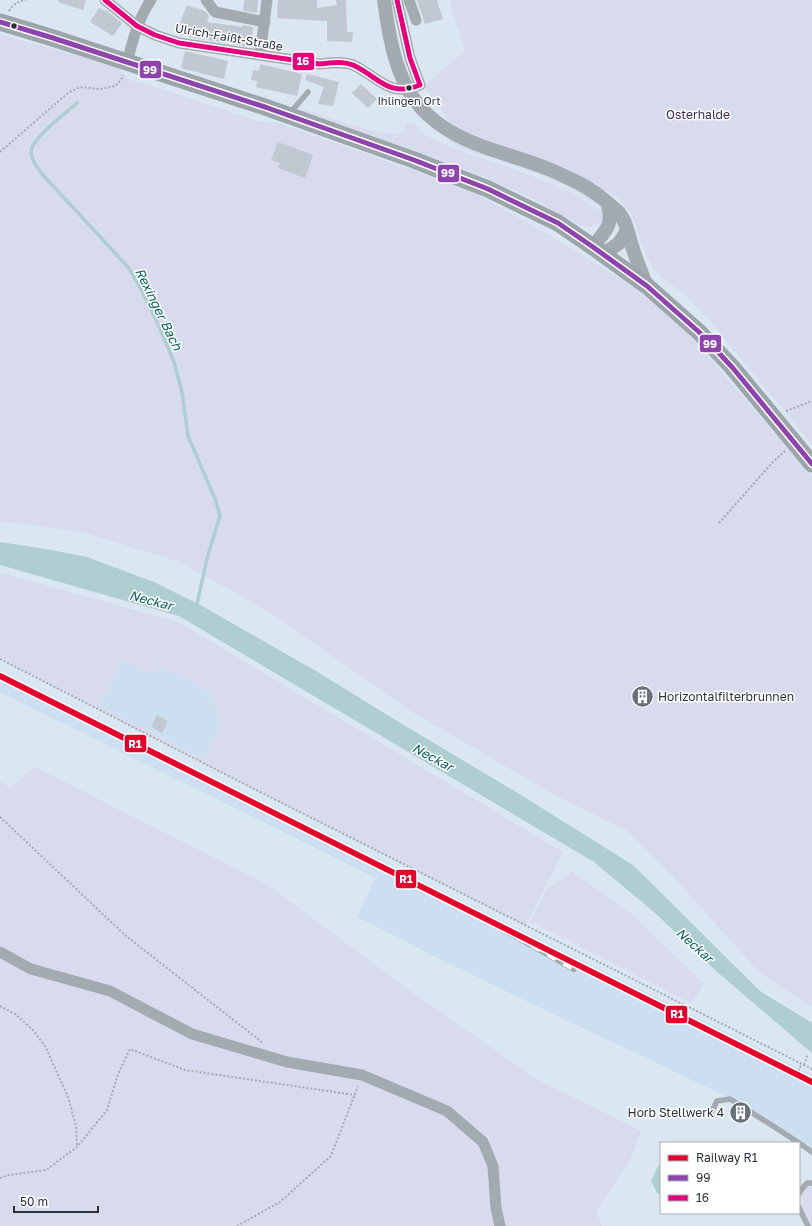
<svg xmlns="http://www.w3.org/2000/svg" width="812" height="1226" font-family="'Golos Text',sans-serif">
  <rect width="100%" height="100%" fill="#dae6f1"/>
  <!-- built -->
  <g fill="#cbdff1">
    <polygon points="122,660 144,672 168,670 211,693 221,725 204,759 100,706"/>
    <polygon points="0,672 812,1075 812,1148 738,1102 447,963 357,917 375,878 0,692"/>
  </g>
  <!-- green -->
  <g fill="#d8daed" fill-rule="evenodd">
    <polygon points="449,0 812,0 812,444 699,308 682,292 662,278 652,266 643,247 632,215 617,197 567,168 480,139 452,125 424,86 465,51"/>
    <polygon points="0,35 114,65 130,80 165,90 256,121 278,123 471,191 551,236 627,283 677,321 801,464 812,477 812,1007 757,970 682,886 627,830 555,795 414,713 268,611 180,562 82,532 0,521"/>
    <path d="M301,110h4c17,5 84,30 98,23l2,-8 2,-2h8l11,13 41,18 38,12 50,19 25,12 17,13 4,-4c10,18 -6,24 -21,19l-65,-35 -45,-19 -65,-24 -104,-36z"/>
    <path d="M445,138l8,2 59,21 58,24 28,17 -3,2c-28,-21 -61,-33 -94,-43 -17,-6 -43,-11 -56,-23z"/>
    <path d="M0,573l178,49 385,230 -38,74 -265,-134 -260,-133zM122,660l22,12 24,-2 43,23 10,32 -17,34 -104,-53z"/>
    <polygon points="35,767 269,886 413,993 539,1081 641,1131 631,1158 596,1212 602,1226 0,1226 0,781 10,788"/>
    <polygon points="572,872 628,911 704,984 691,1003 530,921 546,890"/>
    <path d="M812,1186v39c-10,-14 -14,-21 -8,-37z"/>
  </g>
  <!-- water -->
  <g fill="#aeced1">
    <polygon points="0,542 46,549 87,557 154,582 202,606 316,671 402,724 521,795 633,865 760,991 812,1023 812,1053 716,971 654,912 594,862 179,616 0,565"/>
    <polygon points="661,1165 661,1196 657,1193 651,1181 658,1166"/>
  </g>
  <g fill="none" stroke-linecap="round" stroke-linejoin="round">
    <!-- stream -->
    <path stroke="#aeced1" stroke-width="3.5" d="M77,103c-10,9 -46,36 -46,49 0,8 6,15 11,22l86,93 13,22 18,37 15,36 8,30 6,44 28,65 4,15 -12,39 -12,53"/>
  </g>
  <!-- building -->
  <g fill="#c1c8d1">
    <polygon points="58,0 86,0 83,10 58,2"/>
    <polygon points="244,0 258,0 257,13 243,11"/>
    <polygon points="278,0 317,0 317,8 337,5 336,0 346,0 347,32 353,32 352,42 327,41 327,21 277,18"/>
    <polygon points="417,0 437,0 443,19 425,24"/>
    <polygon points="187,5 205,11 209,16 207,22 242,27 242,25 253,27 251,47 188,37 189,36 179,34 181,20"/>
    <polygon points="99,8 105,11 106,10 122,23 113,36 90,22"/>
    <polygon points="185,51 228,61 224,79 181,68"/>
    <polygon points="260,64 302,74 297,96 256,87 257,81 251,80 253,70 259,71"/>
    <polygon points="307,74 339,82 333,106 318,104 324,87 305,80"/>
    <polygon points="361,84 377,99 368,108 352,93"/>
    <polygon points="278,142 313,155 305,178 278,168 280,163 271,160"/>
    <polygon points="642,688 649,691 652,697 649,703 643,705 635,701 633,695 636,689"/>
    <polygon points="157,715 168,721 162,733 151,727"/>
  </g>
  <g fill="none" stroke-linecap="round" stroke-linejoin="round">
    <!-- path -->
    <g stroke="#a5acb1" stroke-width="2" stroke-dasharray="2 2" stroke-linecap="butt">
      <path d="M9,11c5,-8 9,-9 17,-11"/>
      <polyline points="0,152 68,93 80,87 100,89 115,86 121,80 123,75"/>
      <polyline points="786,411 812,401"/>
      <polyline points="719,523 772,463 785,451"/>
      <polyline points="0,659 260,792 812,1069"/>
      <polyline points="0,817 126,936 263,1043"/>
      <polyline points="0,1006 15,1014 32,1029 45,1046 68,1097 76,1126 77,1146"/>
      <polyline points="804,1065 807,1057 805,1054"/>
      <polyline points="798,1071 802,1064"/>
      <polyline points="0,1178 9,1175 46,1170 77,1147 107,1110 118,1074 130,1049 185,1070 355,1095"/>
      <polyline points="237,1226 280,1202 331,1156 358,1086"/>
    </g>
    <!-- service -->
    <g stroke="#a4abb0" stroke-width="5.5">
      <polyline points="290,113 308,92"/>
      <path d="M711,1113l6,-12 13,-2c27,17 55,34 82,53"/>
      <polyline points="799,1194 801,1190 807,1183 812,1183"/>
      <polyline points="799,1207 802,1214 808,1226"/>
    </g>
    <!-- minor -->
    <g stroke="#a4abb0" stroke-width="11">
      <path d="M105,0l32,26 18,9 24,8 141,21c11,-1 22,-3 33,1 26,12 35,33 67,20l-10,-27 -13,-58"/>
      <polyline points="206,0 215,12 265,22"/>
      <polyline points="409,0 416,20"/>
      <polyline points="260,55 267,0"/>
      <path d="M127,62c6,-22 11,-43 24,-62"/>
      <polyline points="0,952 31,969 110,991 192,1034 287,1062 362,1075 447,1111 483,1142 493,1166 496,1208 500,1226"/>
    </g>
    <!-- tertiary -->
    <g stroke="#a4abb0" stroke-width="14">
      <path d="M384,0c5,37 12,82 39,110 15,16 35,27 56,35 28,11 58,17 85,31 18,8 29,14 44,27 3,3 8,6 11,10 8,9 10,25 14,36 4,13 9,25 14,37"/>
      <path d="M593,247c14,-19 20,-20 15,-44"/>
      <polyline points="604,254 619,243 627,231"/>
    </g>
    <!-- primary -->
    <polyline stroke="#9ba5aa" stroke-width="17" points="0,22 53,38 265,107 414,160 488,189 558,223 593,247 647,286 699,332 732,367 812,464"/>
    <defs>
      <polyline id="rail" points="437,895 501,929 574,970"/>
    </defs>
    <!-- rail casing -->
    <use href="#rail" stroke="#a4acb2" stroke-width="4.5"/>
    <!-- rail -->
    <use href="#rail" stroke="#fff" stroke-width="3" stroke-dasharray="9" stroke-linecap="butt"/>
    <defs>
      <polyline id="bus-1" points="0,22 53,38 265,107 414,160 488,189 558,223 593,247 647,286 699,332 732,367 812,464"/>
      <path id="bus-2" d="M105,0l32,26 18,9 24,8 141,21c11,-1 22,-3 33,1 26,12 35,33 67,20l-10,-27 -13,-58"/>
    </defs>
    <!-- bus-1 casing -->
    <use href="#bus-1" stroke="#fff" stroke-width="8"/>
    <!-- bus-2 casing -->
    <use href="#bus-2" stroke="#fff" stroke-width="8"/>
    <!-- bus-1 -->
    <use href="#bus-1" stroke="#8e44ad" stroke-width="5"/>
    <!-- bus-2 -->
    <use href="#bus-2" stroke="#e5007d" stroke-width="5"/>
    <defs>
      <polyline id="rail-1" points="0,676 812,1082"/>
    </defs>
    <!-- rail-1 casing -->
    <use href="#rail-1" stroke="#fff" stroke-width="9"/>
    <!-- rail-1 -->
    <use href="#rail-1" stroke="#e4002b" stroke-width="6"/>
  </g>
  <!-- icons -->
  <defs>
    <symbol id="building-disc" viewBox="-11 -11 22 22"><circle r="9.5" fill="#677079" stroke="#fff"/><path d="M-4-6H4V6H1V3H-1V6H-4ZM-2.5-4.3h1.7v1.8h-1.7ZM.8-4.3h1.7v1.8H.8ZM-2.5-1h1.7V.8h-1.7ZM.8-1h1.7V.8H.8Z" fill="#fff"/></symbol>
  </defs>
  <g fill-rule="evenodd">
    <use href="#building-disc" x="630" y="684" width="25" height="25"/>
    <use href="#building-disc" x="728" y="1100" width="25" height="25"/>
  </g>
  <!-- markers -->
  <g fill="#293139" stroke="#fff" stroke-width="1.5">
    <circle cx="14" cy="26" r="3.5"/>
    <circle cx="409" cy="88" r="3.5"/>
  </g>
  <g text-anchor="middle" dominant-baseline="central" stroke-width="3" stroke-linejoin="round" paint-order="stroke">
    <!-- bus labels -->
    <g font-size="11" fill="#293139" stroke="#fff">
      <text x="409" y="100">Ihlingen Ort</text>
    </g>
    <!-- street labels -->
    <g font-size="12" fill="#293139" stroke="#fff">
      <text transform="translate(229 37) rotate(10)">Ulrich-Faißt-Straße</text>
    </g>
    <!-- park labels -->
    <g font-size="12" fill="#382b55" stroke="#fff">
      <text x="698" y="114">Osterhalde</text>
    </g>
    <!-- poi labels -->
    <g font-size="12" fill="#293139" stroke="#fff" text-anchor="start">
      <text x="658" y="696">Horizontalfilterbrunnen</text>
      <text x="724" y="1112" text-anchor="end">Horb Stellwerk 4</text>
    </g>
    <!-- water labels -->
    <g font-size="13" font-style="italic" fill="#0a6061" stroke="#fff">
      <text transform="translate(159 309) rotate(64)">Rexinger Bach</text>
      <text transform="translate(151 600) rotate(15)">Neckar</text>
      <text transform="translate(433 757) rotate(29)">Neckar</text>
      <text transform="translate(695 945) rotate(42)">Neckar</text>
    </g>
  </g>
  <g stroke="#fff" stroke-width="1.5">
    <rect x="292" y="52" width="23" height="19" rx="4" fill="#e5007d"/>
    <rect x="139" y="60" width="23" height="19" rx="4" fill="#8e44ad"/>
    <rect x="437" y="164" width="23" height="19" rx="4" fill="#8e44ad"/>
    <rect x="699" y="334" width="23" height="19" rx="4" fill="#8e44ad"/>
    <rect x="124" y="734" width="23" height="19" rx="4" fill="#e4002b"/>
    <rect x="395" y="869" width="22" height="20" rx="4" fill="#e4002b"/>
    <rect x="665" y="1005" width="23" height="19" rx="4" fill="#e4002b"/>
  </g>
  <g font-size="11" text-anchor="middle" font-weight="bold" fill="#fff">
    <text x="303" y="65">16</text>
    <text x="150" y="74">99</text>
    <text x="448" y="177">99</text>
    <text x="710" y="348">99</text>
    <text x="135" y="748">R1</text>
    <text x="406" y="883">R1</text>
    <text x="677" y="1018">R1</text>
  </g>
  <!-- legend -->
  <rect x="660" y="1142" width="140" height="72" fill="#ffffff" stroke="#a9adb0"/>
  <rect x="668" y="1155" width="20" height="6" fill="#e4002b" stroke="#a9adb0"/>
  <text x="696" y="1162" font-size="12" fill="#293139">Railway R1</text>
  <rect x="668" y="1175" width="20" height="6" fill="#8e44ad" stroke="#a9adb0"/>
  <text x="696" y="1182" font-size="12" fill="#293139">99</text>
  <rect x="668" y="1195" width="20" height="6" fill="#e5007d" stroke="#a9adb0"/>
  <text x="696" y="1202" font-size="12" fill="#293139">16</text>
  <!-- scale -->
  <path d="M14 1206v6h84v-6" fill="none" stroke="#293139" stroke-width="2"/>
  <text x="20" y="1206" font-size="12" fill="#293139" stroke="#ffffff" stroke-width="3" paint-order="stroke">50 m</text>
</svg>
